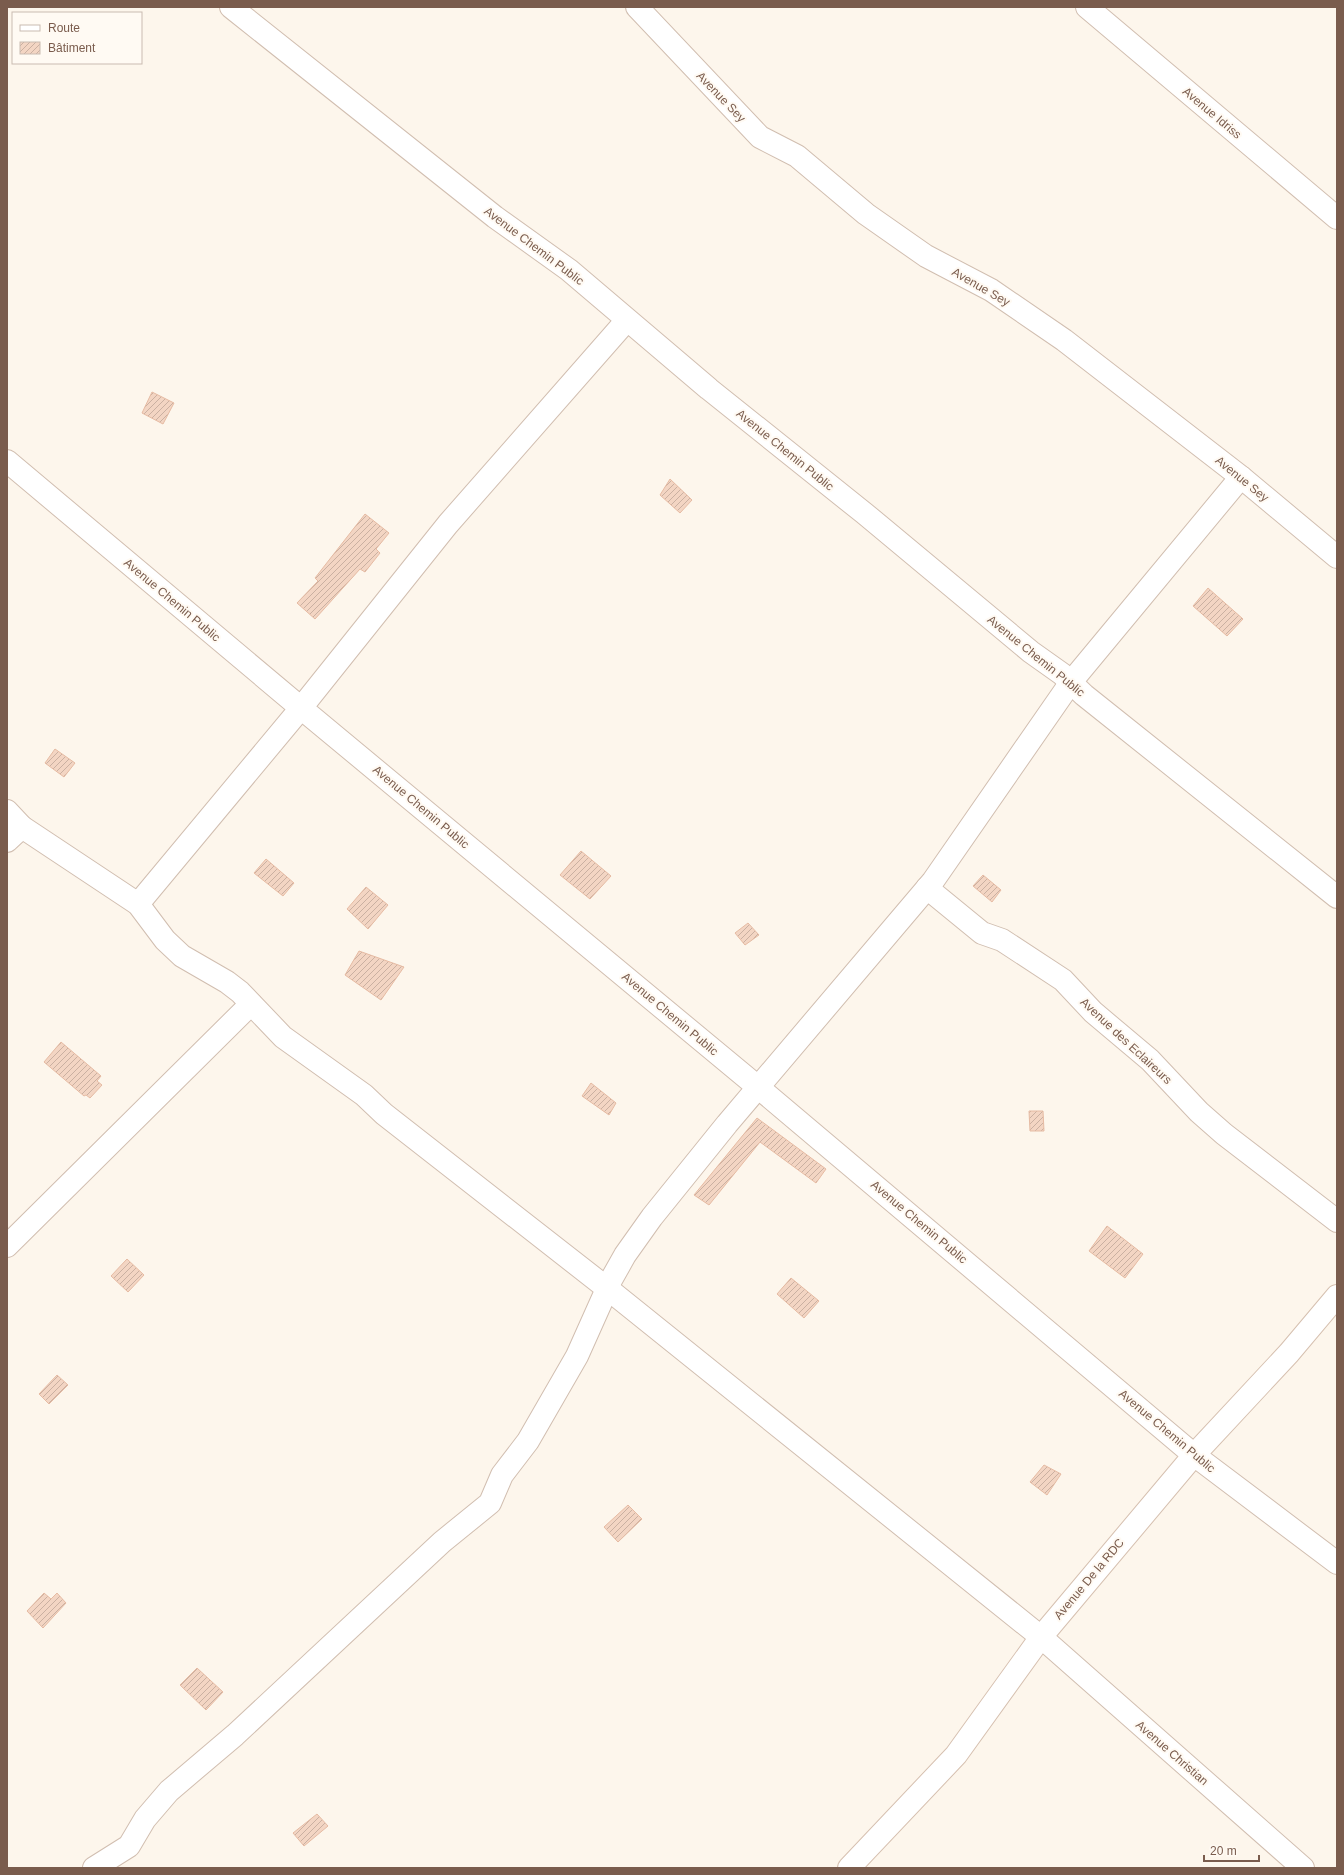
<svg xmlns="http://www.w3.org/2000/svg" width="1344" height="1875" font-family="Arial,sans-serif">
  <defs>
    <pattern id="building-hatch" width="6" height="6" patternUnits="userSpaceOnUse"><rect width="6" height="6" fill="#f3d5c3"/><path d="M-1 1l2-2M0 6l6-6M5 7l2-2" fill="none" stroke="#cab0a1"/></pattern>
  </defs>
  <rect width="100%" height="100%" fill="#fdf6ec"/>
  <!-- building -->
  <g fill="url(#building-hatch)" stroke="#e6bba3">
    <polygon points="152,392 174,403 163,424 142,413"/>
    <polygon points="670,479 692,500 680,513 660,495"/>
    <polygon points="365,514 389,533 376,549 380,553 365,572 360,569 315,619 297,603 318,581 315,578"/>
    <polygon points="1208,588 1243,619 1227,636 1193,606"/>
    <polygon points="55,749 75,763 64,777 45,763"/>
    <polygon points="581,851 611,876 590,899 560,875"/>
    <polygon points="266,859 294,883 283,896 254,873"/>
    <polygon points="983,875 1001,890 992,902 973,886"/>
    <polygon points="366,887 388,905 368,929 347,909"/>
    <polygon points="748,923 759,935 745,945 735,933"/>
    <polygon points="359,951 404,967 381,1000 345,975"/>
    <polygon points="61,1042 101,1076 97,1081 102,1085 90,1098 86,1095 84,1096 44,1062"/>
    <polygon points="591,1083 616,1103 609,1115 582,1096"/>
    <polygon points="1029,1111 1043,1111 1044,1131 1030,1131"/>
    <polygon points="757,1118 826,1169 816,1183 760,1142 709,1205 694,1195"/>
    <polygon points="1107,1226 1143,1254 1125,1278 1089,1251"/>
    <polygon points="127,1259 144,1275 128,1292 111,1276"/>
    <polygon points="791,1278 819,1301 804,1318 777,1294"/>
    <polygon points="57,1375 68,1385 49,1404 39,1394"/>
    <polygon points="1044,1465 1061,1474 1047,1495 1030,1482"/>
    <polygon points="628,1505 642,1519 618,1542 604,1527"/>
    <polygon points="44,1593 51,1599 57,1593 66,1603 43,1628 27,1611"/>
    <polygon points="197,1668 223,1692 206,1710 180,1685"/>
    <polygon points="317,1814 328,1826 304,1846 293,1833"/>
  </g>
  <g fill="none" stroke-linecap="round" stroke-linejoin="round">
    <defs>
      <g id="street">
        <polyline points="231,7 495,217 569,270 709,389 864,513 1031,652 1062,674 1084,695 1337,897"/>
        <polyline points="637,7 760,137 797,156 866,214 926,256 991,290 1064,340 1241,477 1337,557"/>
        <polyline points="1087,7 1337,218"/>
        <polyline points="7,461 301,708 759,1088 1194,1455 1337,1563"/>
        <polyline points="7,811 22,827 138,904 165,940 182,956 227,982 240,992 283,1037 364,1095 384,1114 608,1289 1041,1637 1303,1868"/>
        <polyline points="7,841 22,827"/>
        <polyline points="927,888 982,933 1002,940 1063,980 1093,1012 1150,1060 1199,1112 1224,1134 1337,1221"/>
        <polyline points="138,904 301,708 448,524 627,320"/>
        <polyline points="7,1246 251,1004"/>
        <polyline points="94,1868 129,1846 145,1819 169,1791 235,1735 442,1542 490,1503 502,1475 528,1441 577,1356 611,1280 625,1255 652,1217 727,1124 933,881 1071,682 1241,477"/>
      </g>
      <polyline id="secondary" points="849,1868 956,1755 1041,1637 1194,1455 1289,1353 1337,1296"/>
    </defs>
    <!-- street casing -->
    <use href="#street" stroke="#d1beb0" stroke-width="24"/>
    <!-- secondary casing -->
    <use href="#secondary" stroke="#d6c0b0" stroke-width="24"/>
    <!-- street -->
    <use href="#street" stroke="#fff" stroke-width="22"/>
    <!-- secondary -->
    <use href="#secondary" stroke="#fff" stroke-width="22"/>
  </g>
  <g text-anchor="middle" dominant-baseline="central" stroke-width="4" stroke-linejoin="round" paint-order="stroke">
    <!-- street labels -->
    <g font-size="12" fill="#7a5c4d" stroke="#fffaf3">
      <text transform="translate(721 97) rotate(46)">Avenue Sey</text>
      <text transform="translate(1212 113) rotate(40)">Avenue Idriss</text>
      <text transform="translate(534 246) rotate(37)">Avenue Chemin Public</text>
      <text transform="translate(981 287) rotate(30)">Avenue Sey</text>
      <text transform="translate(785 450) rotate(39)">Avenue Chemin Public</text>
      <text transform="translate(1242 479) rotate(39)">Avenue Sey</text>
      <text transform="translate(172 600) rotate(40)">Avenue Chemin Public</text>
      <text transform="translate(1036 656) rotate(39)">Avenue Chemin Public</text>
      <text transform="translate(421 807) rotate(40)">Avenue Chemin Public</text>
      <text transform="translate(670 1014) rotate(40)">Avenue Chemin Public</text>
      <text transform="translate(1126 1041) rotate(43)">Avenue des Eclaireurs</text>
      <text transform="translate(919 1222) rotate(40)">Avenue Chemin Public</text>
      <text transform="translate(1167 1431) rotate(40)">Avenue Chemin Public</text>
      <text transform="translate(1089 1579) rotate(-50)">Avenue De la RDC</text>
      <text transform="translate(1172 1753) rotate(41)">Avenue Christian</text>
    </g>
  </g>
  <!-- border -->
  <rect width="1344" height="1875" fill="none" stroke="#7a5c4d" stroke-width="16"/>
  <!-- legend -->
  <rect x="12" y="12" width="130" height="52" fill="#fffaf3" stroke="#cabbb1"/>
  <rect x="20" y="25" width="20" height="6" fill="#ffffff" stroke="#cabbb1"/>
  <text x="48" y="32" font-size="12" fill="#7a5c4d">Route</text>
  <rect x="20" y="42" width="20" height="12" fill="url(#building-hatch)" stroke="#cabbb1"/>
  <text x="48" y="52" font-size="12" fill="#7a5c4d">Bâtiment</text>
  <!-- scale -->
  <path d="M1204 1855v6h55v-6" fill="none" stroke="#7a5c4d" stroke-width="2"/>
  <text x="1210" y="1855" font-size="12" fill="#7a5c4d" stroke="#fffaf3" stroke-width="3" paint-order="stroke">20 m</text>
</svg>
